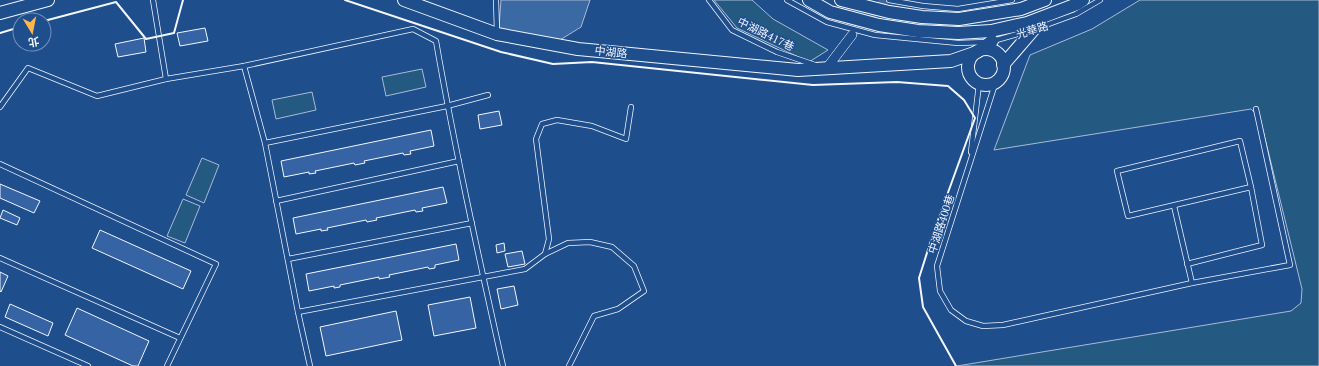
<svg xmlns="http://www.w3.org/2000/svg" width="1319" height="366" font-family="'PT Serif','Noto Sans TC',serif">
  <rect width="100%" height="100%" fill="#1f4e8c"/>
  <!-- green -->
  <g fill="#245a82" stroke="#a8bbd7">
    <polygon points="714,0 752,0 773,19 828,50 809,62 737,28"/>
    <polygon points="1140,0 1319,0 1319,366 957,366 1291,311 1301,303 1302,289 1260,118 1251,109 994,150 1030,55 1092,29"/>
    <polygon points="422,69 426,87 386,96 382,77"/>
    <polygon points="312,92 316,110 276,119 272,100"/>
    <polygon points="202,158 219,165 204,203 186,195"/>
    <polygon points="183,199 200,206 185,243 167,236"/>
  </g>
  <!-- water -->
  <polygon fill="#3b69a3" stroke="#a8bbd7" points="501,0 590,0 581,27 560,40 504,32 499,27"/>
  <!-- building -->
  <g fill="#3563a3" stroke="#f2f6ff">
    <polygon points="205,28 208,41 180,46 177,33"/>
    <polygon points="144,38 146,52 118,57 115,44"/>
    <polygon points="499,111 502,125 480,129 478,115"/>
    <polygon points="431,130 434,146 410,151 411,154 404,155 403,153 364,161 365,163 355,165 354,163 315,171 316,173 309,174 309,172 284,177 281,161"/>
    <polygon points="0,184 40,201 34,213 0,198"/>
    <polygon points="443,187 447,203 422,208 423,211 416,212 415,210 376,218 377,220 367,222 366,220 327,228 328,230 321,231 321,229 296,234 293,218"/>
    <polygon points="3,210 20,218 17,225 0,218"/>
    <polygon points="100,230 191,271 183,289 92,248"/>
    <polygon points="504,243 505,251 497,253 496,245"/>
    <polygon points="456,244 459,260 435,265 435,268 429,269 428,267 389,275 390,277 379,279 379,277 340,285 340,287 334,288 334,286 309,291 306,274"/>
    <polygon points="522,251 525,264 508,267 505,254"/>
    <polygon points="0,272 8,276 1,292 0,291"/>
    <polygon points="514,286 518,305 501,309 497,289"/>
    <polygon points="470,297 476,328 434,336 428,305"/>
    <polygon points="10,304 53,323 48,336 5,317"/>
    <polygon points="77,308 149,341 138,366 133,366 65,335"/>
    <polygon points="396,311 402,340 326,356 320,327"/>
  </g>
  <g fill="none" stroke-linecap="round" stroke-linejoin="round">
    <!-- street-tunnel -->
    <polyline stroke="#3f679d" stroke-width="9" stroke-dasharray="9 4.5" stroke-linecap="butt" points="852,35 885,0"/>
    <defs>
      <g id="lane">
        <polyline points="153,0 166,79"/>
        <polyline points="496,0 497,32"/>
        <polyline points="709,0 732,30 777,52 815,65"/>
        <polyline points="787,0 827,22 875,35 958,43 986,42"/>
        <polyline points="889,0 923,6 958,9 1012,0"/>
        <polyline points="1035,29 1076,14 1100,0"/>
        <polyline points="993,41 1028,31"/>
        <polyline points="244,66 265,143 298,312 310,366"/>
        <polyline points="996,81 937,266 940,291 951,310 966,321 983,326 1003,325 1192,283 1290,265 1256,109"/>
        <path d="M0,107l28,-39 69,28 69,-17 78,-13 169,-37 23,12c19,109 43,217 67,325"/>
        <polyline points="265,143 447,106 488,95"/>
        <polyline points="971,152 979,84"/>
        <polyline points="0,164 216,264 167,366"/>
        <polyline points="276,201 459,161"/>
        <polyline points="1174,206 1192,283"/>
        <polyline points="545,254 549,239 536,139 542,124 557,120 592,126 626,139 631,107"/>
        <polyline points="0,258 180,338"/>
        <polyline points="288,259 472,223"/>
        <polyline points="1187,264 1262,245 1251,187 1240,141 1117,171 1128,216 1251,187"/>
        <polyline points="298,312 525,269 545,254 568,243 590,242 612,247 634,266 644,291 618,309 594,316 569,366"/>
        <polyline points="0,327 88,366"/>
      </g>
      <polyline id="street" points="826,69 852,35"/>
      <g id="secondary">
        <polyline points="404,0 497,34 578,49 798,70 951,61 977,52 992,41"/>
        <polyline points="809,0 830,12 879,25 918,31 958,33 991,31 1027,23 1077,4 1083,0"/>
        <polyline points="841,0 889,12 922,17 959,19 1021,9 1045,0"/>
        <polyline points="0,13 48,0"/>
        <circle cx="986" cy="67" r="18"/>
        <polyline points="1003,65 1034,29"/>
      </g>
    </defs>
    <!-- lane casing -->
    <use href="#lane" stroke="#f2f6ff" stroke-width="6"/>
    <!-- street casing -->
    <use href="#street" stroke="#f2f6ff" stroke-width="10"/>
    <!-- secondary casing -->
    <use href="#secondary" stroke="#f2f6ff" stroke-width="14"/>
    <!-- lane -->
    <use href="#lane" stroke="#1f4e8c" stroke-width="4.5"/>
    <!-- street -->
    <use href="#street" stroke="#1f4e8c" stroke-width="9"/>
    <!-- secondary -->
    <use href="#secondary" stroke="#1f4e8c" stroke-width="12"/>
    <!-- wall -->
    <g stroke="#f2f6ff" stroke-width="2">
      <polyline points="345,0 501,52 553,64 592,62 813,85 897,82 948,86 964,100 975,118 933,234 919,278 923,307 956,366"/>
      <polyline points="44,21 116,2 146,39 174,33 183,0"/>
      <polyline points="0,33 20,27"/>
    </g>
  </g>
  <g text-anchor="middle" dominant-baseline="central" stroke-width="3" stroke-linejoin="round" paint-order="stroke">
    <!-- street labels -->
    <g font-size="11" fill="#f2f6ff" stroke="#1f4e8c">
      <text transform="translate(1032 30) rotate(-17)">光華路</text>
      <text transform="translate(766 34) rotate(26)">中湖路417巷</text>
      <text transform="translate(611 52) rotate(6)">中湖路</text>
      <text transform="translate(941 224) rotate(-72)">中湖路400巷</text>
    </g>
  </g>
  <!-- north arrow -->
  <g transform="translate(32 32) rotate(170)"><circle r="19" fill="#1f4e8c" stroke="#7391ba"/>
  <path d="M0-3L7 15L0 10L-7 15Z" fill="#ffb74d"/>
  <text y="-6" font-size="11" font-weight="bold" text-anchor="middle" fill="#f2f6ff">北</text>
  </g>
</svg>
